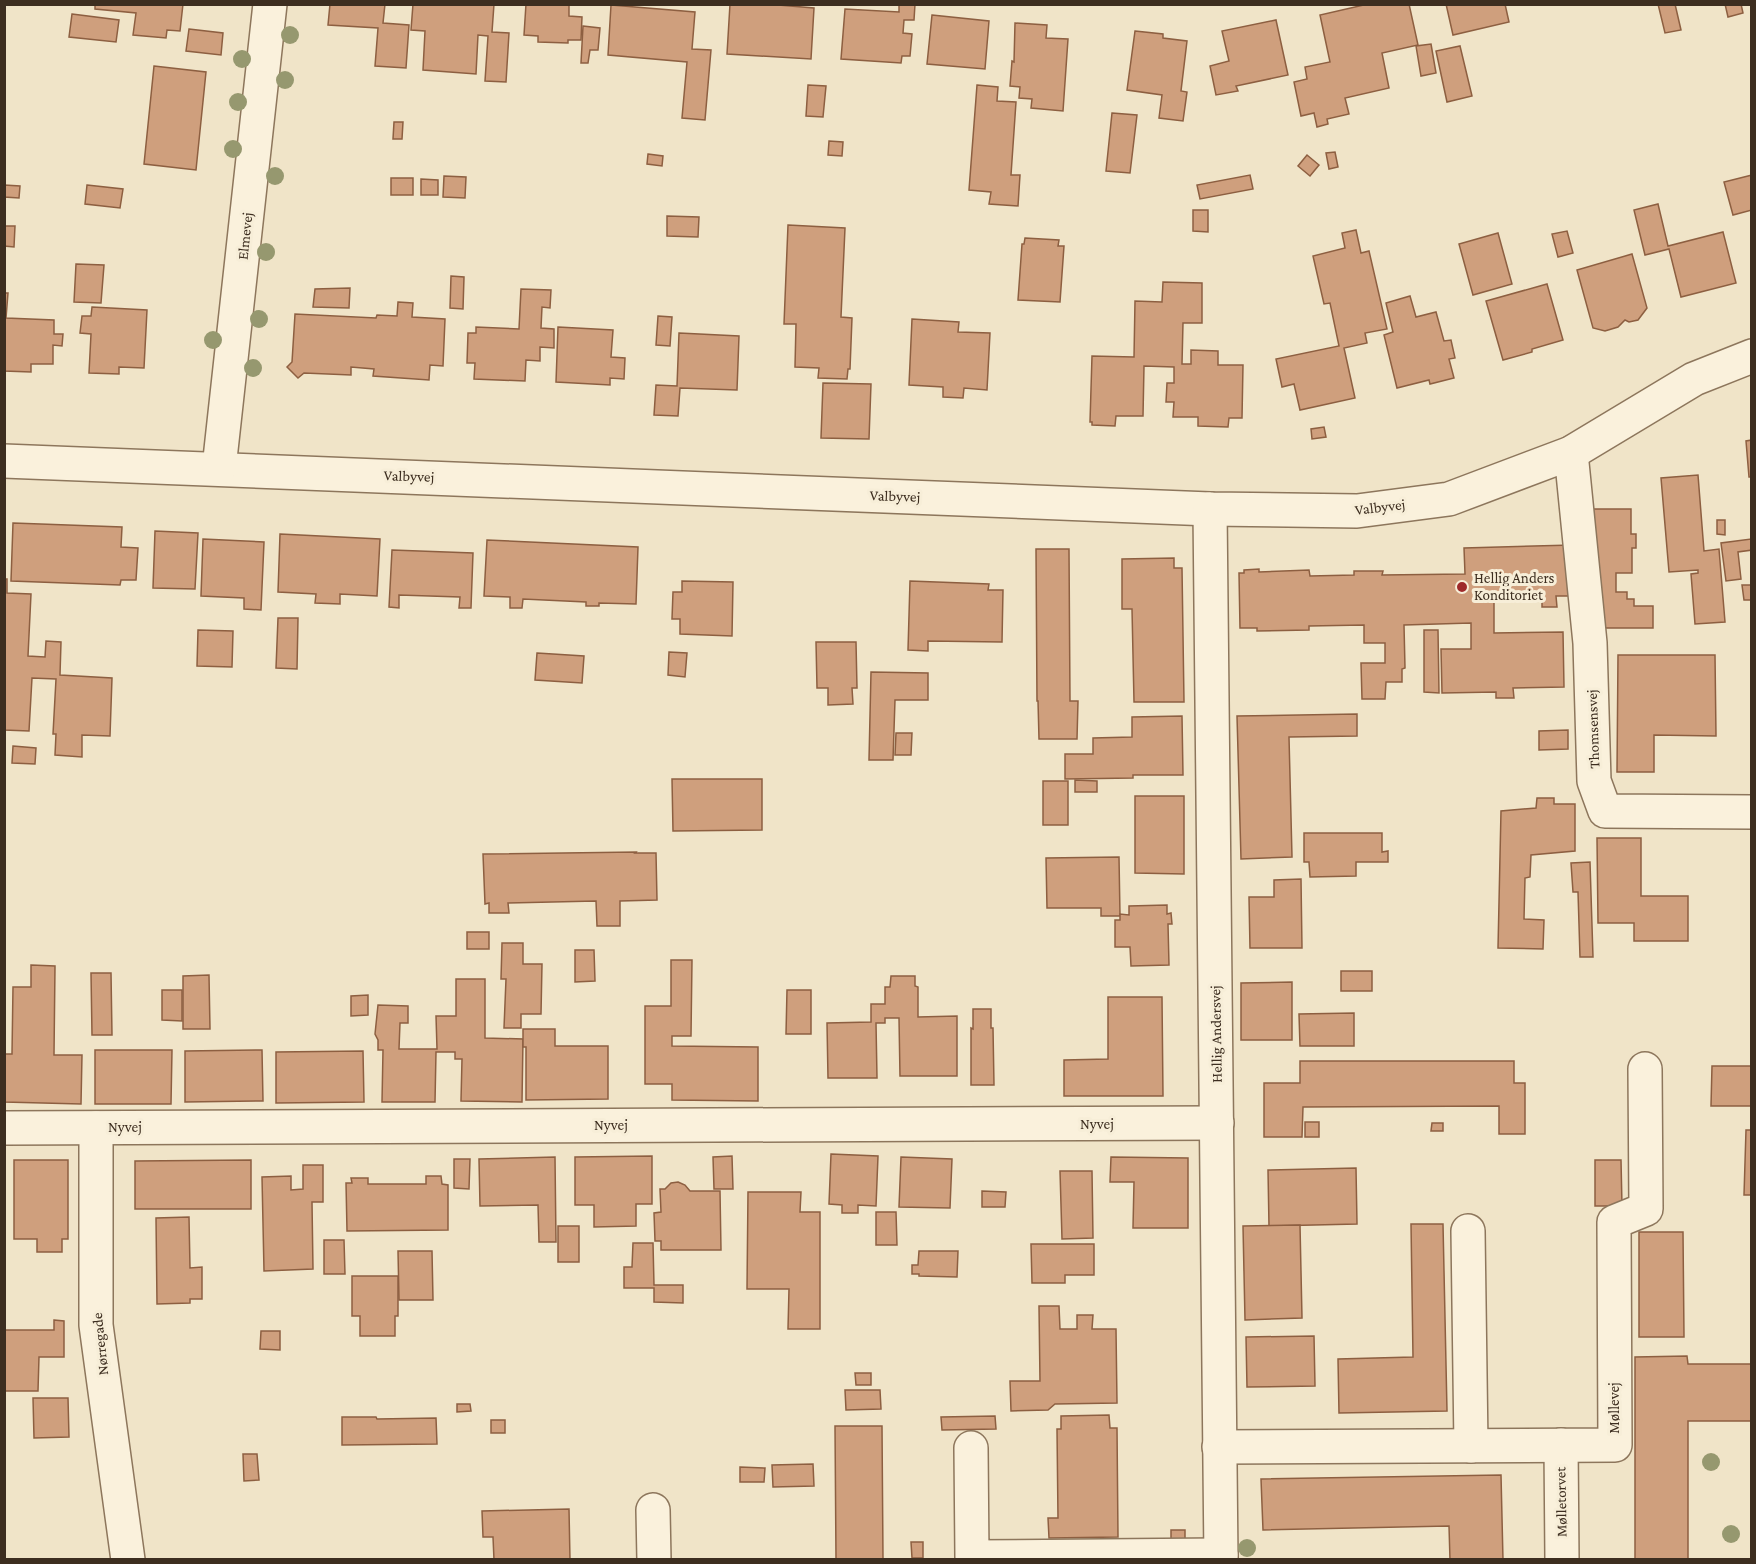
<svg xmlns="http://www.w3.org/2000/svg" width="1756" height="1564" font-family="'Crimson Pro',serif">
  <rect width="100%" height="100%" fill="#f0e4c8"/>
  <!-- building -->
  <g fill="#cf9f7d" stroke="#8d5f41" stroke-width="1.5">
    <polygon points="95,4 183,4 180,31 167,30 166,38 133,35 136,13 95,9"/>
    <polygon points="330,4 385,4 383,23 409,25 406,68 375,66 378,28 328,25"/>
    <polygon points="413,4 494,4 492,32 509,33 506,82 485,81 488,36 478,35 476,74 423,70 425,31 411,30"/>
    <polygon points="526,4 569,4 569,16 582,17 581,40 568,40 568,43 538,42 538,36 524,35"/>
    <polygon points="730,4 766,4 814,8 811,59 727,54"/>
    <polygon points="899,4 915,4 914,20 904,20 903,33 912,34 910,56 902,56 901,63 841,59 845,9 899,12"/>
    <polygon points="1368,4 1409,4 1418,45 1382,53 1389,88 1345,98 1349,114 1327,119 1328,124 1317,127 1314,113 1301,116 1294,82 1307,79 1305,67 1330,62 1320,15"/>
    <polygon points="1446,4 1505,4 1509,22 1453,35"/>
    <polygon points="1658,4 1675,4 1681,30 1665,33"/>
    <polygon points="1725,4 1741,4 1743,13 1728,17"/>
    <polygon points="611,5 695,12 692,49 711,50 705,120 682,118 687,62 608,55"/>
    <polygon points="72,14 119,20 116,42 69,37"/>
    <polygon points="932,15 989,21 985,69 927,64"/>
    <polygon points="1276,20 1288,75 1236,86 1238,91 1216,95 1210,66 1229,61 1222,31"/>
    <polygon points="1015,23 1047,25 1046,38 1068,39 1063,111 1031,108 1032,99 1019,98 1020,87 1010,86 1012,61 1014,62"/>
    <polygon points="583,26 600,28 598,50 590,50 588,63 581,63"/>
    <polygon points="189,29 223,33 221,55 186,51"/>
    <polygon points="1135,31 1163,34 1163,38 1187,41 1181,91 1187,92 1183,121 1159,118 1162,95 1127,90"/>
    <polygon points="1431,44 1436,73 1421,76 1416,46"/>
    <polygon points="1460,46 1472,96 1447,102 1436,51"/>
    <polygon points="154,66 206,72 196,170 144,164"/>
    <polygon points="808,85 826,86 823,117 806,116"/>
    <polygon points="977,85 998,87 997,101 1016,102 1011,175 1020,175 1018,206 989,204 991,192 969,190"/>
    <polygon points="1112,113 1137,115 1130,173 1106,171"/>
    <polygon points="394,122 403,122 402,139 393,139"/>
    <polygon points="829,141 843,142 842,156 828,155"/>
    <polygon points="1335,152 1338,167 1329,169 1326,153"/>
    <polygon points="648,154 663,156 662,166 647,164"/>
    <polygon points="1307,155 1319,165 1310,176 1298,166"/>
    <polygon points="1250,175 1253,189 1200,199 1197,185"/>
    <polygon points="1752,175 1752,210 1733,215 1724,182"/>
    <polygon points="444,176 466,177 465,198 443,197"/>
    <rect x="391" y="178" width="22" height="17"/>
    <polygon points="421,179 438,180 438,195 421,195"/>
    <polygon points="4,185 20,186 19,198 4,197"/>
    <polygon points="87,185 123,189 120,208 85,204"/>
    <polygon points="1658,204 1668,246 1723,232 1736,283 1681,297 1669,249 1645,255 1634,210"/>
    <polygon points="1193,210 1208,210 1208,232 1193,231"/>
    <polygon points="667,216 699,217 698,237 667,236"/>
    <polygon points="788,225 845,228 841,317 852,318 850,369 848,369 847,379 818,378 819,368 795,367 796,324 784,324"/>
    <polygon points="4,226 15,226 14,247 4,246"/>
    <polygon points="1356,230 1361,253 1369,251 1387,329 1365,333 1367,343 1344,348 1355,398 1300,410 1294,384 1282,387 1276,359 1339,346 1330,303 1324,304 1313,256 1345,248 1342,233"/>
    <polygon points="1567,231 1573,253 1558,257 1552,234"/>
    <polygon points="1498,233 1512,284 1473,295 1459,244"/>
    <polygon points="1025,238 1059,240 1058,246 1064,246 1060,302 1018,300 1022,244 1024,244"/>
    <polygon points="1632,254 1647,308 1638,320 1629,322 1625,320 1618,327 1605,331 1593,328 1577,270"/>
    <polygon points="76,264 104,265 101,303 74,302"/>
    <polygon points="451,276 464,277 463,309 450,308"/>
    <polygon points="1163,282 1202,283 1202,323 1183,323 1182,364 1191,364 1191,350 1218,351 1218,365 1243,365 1242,418 1229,418 1228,427 1198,426 1198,417 1173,417 1174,402 1166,402 1167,383 1174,383 1174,367 1144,366 1143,416 1116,416 1115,426 1092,425 1092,422 1090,422 1092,356 1134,357 1135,301 1162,302"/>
    <polygon points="1547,284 1563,340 1532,349 1532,352 1503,360 1486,301"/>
    <polygon points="350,288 349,308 313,307 315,289"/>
    <polygon points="521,289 551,290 550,308 542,307 541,328 554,329 554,348 540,347 540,361 526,360 525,381 474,379 475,363 467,363 468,333 476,333 476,327 519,329"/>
    <polygon points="4,293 8,293 6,318 54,320 54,334 63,334 62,346 53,345 53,364 31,364 31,372 4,371"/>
    <polygon points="1410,296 1416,317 1436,312 1444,341 1451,340 1455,358 1449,359 1454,378 1430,384 1429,380 1397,388 1384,335 1393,332 1386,303"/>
    <polygon points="398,302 413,303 412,317 445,319 443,366 430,365 429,380 373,376 374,369 351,367 351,375 304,373 298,378 287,367 292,362 295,314 376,318 377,315 397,316"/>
    <polygon points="92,307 147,310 144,368 119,367 119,374 89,373 91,334 80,333 82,316 91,316"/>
    <polygon points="658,316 672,317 670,346 656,345"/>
    <polygon points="912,319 959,322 958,332 990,333 987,390 964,388 963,398 943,397 943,387 909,385"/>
    <polygon points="558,327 613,330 611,357 625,358 624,379 610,378 610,385 556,382"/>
    <polygon points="679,333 739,336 737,390 680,388 678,416 654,415 656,385 677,386"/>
    <polygon points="823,383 871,384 869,439 821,438"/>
    <polygon points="1324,427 1326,437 1312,439 1311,429"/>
    <polygon points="1752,440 1752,477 1749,477 1746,441"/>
    <polygon points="1698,475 1704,551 1719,549 1725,622 1695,624 1691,574 1698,573 1698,570 1669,572 1661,478"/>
    <polygon points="1589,509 1631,509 1631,534 1636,534 1636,548 1632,548 1632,573 1616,573 1616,592 1627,592 1627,599 1634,599 1634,606 1653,606 1653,628 1592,628"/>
    <polygon points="1717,520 1725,520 1725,535 1717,534"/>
    <polygon points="13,523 122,527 121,547 138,548 136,580 121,580 120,585 11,581"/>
    <polygon points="155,531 198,533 195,589 153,588"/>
    <polygon points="280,534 380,539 377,596 340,594 340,604 315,603 316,594 278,592"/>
    <polygon points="203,539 264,542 261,610 244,609 244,598 201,596"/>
    <polygon points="1751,539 1752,550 1738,552 1741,579 1726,581 1721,543"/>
    <polygon points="487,540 638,547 636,604 599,603 599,606 586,606 586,602 523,599 522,608 510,608 510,597 484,596"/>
    <polygon points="1573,545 1574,596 1556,596 1557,607 1542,607 1542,596 1494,597 1494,633 1563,632 1564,687 1513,688 1514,698 1496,698 1496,692 1442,693 1441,649 1471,649 1471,623 1404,625 1405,668 1402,669 1402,682 1386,682 1385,699 1362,699 1361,663 1385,663 1385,643 1364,643 1364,625 1309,626 1309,630 1257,631 1257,628 1240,628 1239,573 1244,573 1244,570 1259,569 1259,572 1309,570 1310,576 1354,575 1354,571 1383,571 1382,575 1465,574 1464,548"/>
    <polygon points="1036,549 1069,549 1070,701 1078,701 1077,739 1039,739 1038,701 1037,701"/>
    <polygon points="392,550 473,553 471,608 459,608 460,597 399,595 399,608 389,607"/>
    <polygon points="1174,558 1174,568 1182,568 1184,702 1134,702 1132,609 1122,609 1122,559"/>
    <polygon points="4,579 7,579 7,593 31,594 28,656 45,657 46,641 61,642 60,675 112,678 110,736 82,735 82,757 55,755 56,734 53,734 56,679 32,678 29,731 4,730"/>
    <polygon points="682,581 733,582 732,636 680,634 680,619 672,619 673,592 682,592"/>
    <polygon points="910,581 989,584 988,590 1003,590 1002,642 928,641 928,651 908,650"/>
    <polygon points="1742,585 1752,585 1752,600 1744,600"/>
    <polygon points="278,618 298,618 297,669 276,668"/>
    <polygon points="198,630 233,631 232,667 197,666"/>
    <polygon points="1424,630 1438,630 1439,693 1424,692"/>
    <polygon points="816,642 856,642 857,688 852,688 853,704 828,705 828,688 817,688"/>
    <polygon points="669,652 687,653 685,677 668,675"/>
    <polygon points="537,653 584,656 582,683 535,680"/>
    <polygon points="1618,655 1715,655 1716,736 1654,735 1654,772 1617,772"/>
    <polygon points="871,672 928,673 928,700 895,700 893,760 869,760"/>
    <polygon points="1357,714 1357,736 1289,737 1292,857 1241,859 1237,716"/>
    <polygon points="1182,716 1183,775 1133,775 1133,778 1065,779 1065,754 1093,754 1093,738 1132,737 1132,717"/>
    <polygon points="1568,730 1568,749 1539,750 1539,731"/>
    <polygon points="896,733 912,733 911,755 895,755"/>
    <polygon points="13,746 36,748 35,764 12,763"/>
    <polygon points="672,779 762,779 762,830 673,831"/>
    <polygon points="1075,780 1097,781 1097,792 1075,792"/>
    <rect x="1043" y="781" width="25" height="44"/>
    <polygon points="1135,796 1184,796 1184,874 1135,873"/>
    <polygon points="1537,798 1554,798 1554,804 1575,804 1575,851 1531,855 1530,877 1525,878 1524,919 1544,920 1543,949 1498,948 1501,811 1536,808"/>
    <polygon points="1304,833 1382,833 1382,852 1388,851 1388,862 1356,862 1356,876 1310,877 1309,862 1304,862"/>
    <polygon points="1597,838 1641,838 1641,896 1688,896 1688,941 1634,941 1634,923 1598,923"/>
    <polygon points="636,852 635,853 656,853 657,900 620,901 620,926 597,926 596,901 508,903 509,913 489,913 489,903 485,904 483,854"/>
    <polygon points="1119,857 1120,916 1101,916 1101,908 1047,908 1046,858"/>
    <polygon points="1590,862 1593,957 1580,957 1578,892 1573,892 1571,863"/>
    <polygon points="1301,879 1302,948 1250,948 1249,897 1274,897 1274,880"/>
    <polygon points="1167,905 1167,914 1171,913 1172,924 1168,924 1169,965 1131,966 1130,947 1115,947 1115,920 1120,920 1120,914 1129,915 1129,906"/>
    <rect x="467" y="932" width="22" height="17"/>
    <polygon points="502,943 523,943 523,964 542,964 541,1014 521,1014 521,1028 504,1028 506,979 501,979"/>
    <polygon points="575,950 594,950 595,981 575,982"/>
    <polygon points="671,960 692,960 691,1036 672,1036 672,1046 758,1047 758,1101 672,1100 672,1084 645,1084 645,1006 671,1006"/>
    <polygon points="31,965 55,966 54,1055 82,1055 81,1104 4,1102 4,1054 12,1054 13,987 31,987"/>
    <rect x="1341" y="971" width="31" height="20"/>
    <polygon points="91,973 111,973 112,1035 92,1035"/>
    <polygon points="209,975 210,1029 183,1029 183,976"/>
    <polygon points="891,976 915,976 915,986 918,987 918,1017 957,1016 957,1076 900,1076 899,1018 885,1018 885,1023 876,1023 877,1078 828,1078 827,1023 871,1022 871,1004 885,1004 885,987 890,987"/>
    <polygon points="456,979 485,979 485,1038 523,1039 522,1102 461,1101 462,1059 455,1059 455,1052 436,1052 435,1102 382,1102 383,1050 378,1050 378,1040 375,1034 378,1005 408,1006 408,1023 400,1023 399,1049 437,1049 436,1016 456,1016"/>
    <polygon points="1292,982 1292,1040 1241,1040 1241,983"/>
    <polygon points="162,990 182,990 182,1021 162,1020"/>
    <polygon points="787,990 811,990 811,1034 786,1034"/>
    <polygon points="368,995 368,1015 351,1016 351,996"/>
    <polygon points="1108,997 1162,997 1163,1096 1064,1096 1064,1060 1108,1059"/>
    <polygon points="973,1009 991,1009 991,1028 993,1028 994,1085 971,1085 971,1028 973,1029"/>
    <polygon points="1354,1013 1354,1046 1300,1046 1299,1014"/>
    <polygon points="523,1029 555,1029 555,1046 608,1046 608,1099 526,1100 526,1047 523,1047"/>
    <polygon points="95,1050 172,1050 171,1104 95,1104"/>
    <polygon points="262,1050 263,1101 185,1102 185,1051"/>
    <polygon points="363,1051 364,1102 276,1103 276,1052"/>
    <polygon points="1300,1061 1514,1061 1514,1083 1525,1083 1525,1134 1499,1134 1499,1106 1303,1107 1302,1137 1264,1137 1264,1083 1300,1083"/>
    <polygon points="1712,1066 1752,1066 1752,1106 1711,1106"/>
    <rect x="1305" y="1122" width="14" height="15"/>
    <polygon points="1432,1123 1443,1123 1443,1131 1431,1131"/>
    <polygon points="1746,1130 1752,1130 1752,1195 1744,1195"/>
    <polygon points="831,1154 878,1156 876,1206 858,1205 858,1213 842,1213 842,1205 829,1204"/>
    <polygon points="652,1156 652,1204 636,1204 636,1226 594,1227 594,1205 575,1205 575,1157"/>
    <polygon points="732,1156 733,1189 714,1189 713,1157"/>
    <polygon points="555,1157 556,1242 539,1242 538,1205 480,1206 479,1159"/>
    <polygon points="901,1157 952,1159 950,1208 899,1207"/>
    <polygon points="1111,1157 1188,1158 1188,1228 1133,1228 1134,1182 1110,1182"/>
    <polygon points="454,1159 470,1159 469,1189 454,1188"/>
    <polygon points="14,1160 68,1160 68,1239 62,1239 62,1252 37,1252 37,1239 14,1239"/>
    <polygon points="251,1160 251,1209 135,1209 135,1161"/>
    <polygon points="1595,1160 1621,1160 1622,1206 1595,1206"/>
    <polygon points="303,1165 323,1165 323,1202 312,1202 313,1269 264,1271 262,1177 291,1176 291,1190 303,1189"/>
    <polygon points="1356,1168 1357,1224 1269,1226 1268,1170"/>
    <polygon points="1060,1171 1092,1171 1093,1238 1062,1239"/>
    <polygon points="426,1176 441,1176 442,1184 448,1185 448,1230 347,1231 346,1183 352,1183 351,1178 368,1178 368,1184 426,1184"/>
    <polygon points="678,1182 685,1185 690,1191 720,1191 721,1250 661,1250 661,1241 655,1241 654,1213 661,1212 660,1189 665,1189 671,1183"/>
    <polygon points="982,1191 1006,1192 1005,1207 982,1207"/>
    <polygon points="748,1192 801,1192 800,1212 820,1212 820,1329 788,1329 789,1289 747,1289"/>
    <polygon points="876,1212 896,1212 897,1245 876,1245"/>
    <polygon points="189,1217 190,1268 202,1267 202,1299 190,1299 190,1303 157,1304 156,1218"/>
    <polygon points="1411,1224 1443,1224 1447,1411 1339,1413 1338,1359 1413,1357"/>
    <polygon points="1300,1225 1302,1318 1245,1320 1243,1226"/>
    <rect x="558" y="1226" width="21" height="36"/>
    <polygon points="1639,1232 1683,1232 1684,1337 1639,1337"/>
    <polygon points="324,1240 344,1240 345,1274 324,1274"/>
    <polygon points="633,1243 653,1243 654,1285 683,1285 683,1303 654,1302 654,1288 624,1288 624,1267 632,1267"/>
    <polygon points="1031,1244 1094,1244 1094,1275 1065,1275 1065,1283 1032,1283"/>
    <polygon points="398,1251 432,1251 433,1300 399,1300"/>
    <polygon points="919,1251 958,1251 957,1277 919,1276 919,1274 912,1274 912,1265 918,1265"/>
    <polygon points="352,1276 398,1276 398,1316 395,1316 395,1336 360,1336 360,1316 352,1316"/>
    <polygon points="1039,1306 1059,1306 1060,1329 1077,1329 1077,1315 1093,1315 1092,1329 1116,1329 1117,1403 1055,1404 1048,1410 1011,1411 1010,1381 1040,1381"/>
    <polygon points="54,1320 64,1321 64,1357 39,1357 38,1391 4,1391 4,1330 54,1330"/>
    <polygon points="261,1331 280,1331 280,1350 260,1349"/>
    <polygon points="1314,1336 1315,1386 1247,1387 1246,1337"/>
    <polygon points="1687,1356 1688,1364 1752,1364 1752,1421 1688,1421 1688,1560 1635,1560 1635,1357"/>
    <polygon points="855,1373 871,1373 871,1385 856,1385"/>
    <polygon points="845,1390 880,1390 881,1409 846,1410"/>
    <polygon points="33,1398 68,1398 69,1437 34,1438"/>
    <polygon points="457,1404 470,1404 471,1411 457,1412"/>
    <polygon points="1109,1415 1110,1428 1117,1428 1118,1537 1049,1538 1048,1518 1058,1518 1057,1429 1061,1429 1061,1416"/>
    <polygon points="995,1416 996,1429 942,1430 941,1417"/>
    <polygon points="342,1417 376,1417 377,1419 436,1418 437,1444 342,1445"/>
    <rect x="491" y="1420" width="14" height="13"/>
    <polygon points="835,1426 882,1426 883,1559 836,1559"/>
    <polygon points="243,1454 257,1454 259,1480 244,1481"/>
    <polygon points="813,1464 814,1486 773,1487 772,1465"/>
    <polygon points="740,1467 765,1468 764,1482 740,1482"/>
    <polygon points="1501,1475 1503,1560 1450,1560 1449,1526 1263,1530 1261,1479"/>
    <polygon points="569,1509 570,1560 494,1560 493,1537 483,1537 482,1511"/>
    <rect x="1171" y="1530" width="14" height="13"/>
    <polygon points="911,1542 923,1542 923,1558 912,1558"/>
  </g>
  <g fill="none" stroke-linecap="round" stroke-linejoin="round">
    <defs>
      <g id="minor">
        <polyline points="1571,453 1590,643 1594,781 1605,811 1752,812"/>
        <polyline points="4,461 1210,509 1357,511 1449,499 1571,453 1694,379 1752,356"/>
        <polyline points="219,468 270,4"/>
        <polyline points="1210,509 1221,1560"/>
        <polyline points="4,1128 1217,1123"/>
        <polyline points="96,1128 96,1325 128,1560"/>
        <polyline points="1468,1231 1471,1446"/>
        <polyline points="1561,1445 1562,1560"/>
        <polyline points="1219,1447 1615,1445 1614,1222 1646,1209 1645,1069"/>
        <polyline points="971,1448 972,1557 1221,1555"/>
        <polyline points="653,1510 654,1560"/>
      </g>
    </defs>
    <!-- minor casing -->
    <use href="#minor" stroke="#8d765c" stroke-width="36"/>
    <!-- minor -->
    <use href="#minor" stroke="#faf1dc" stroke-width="33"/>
  </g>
  <!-- trees -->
  <g fill="#96986f">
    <circle cx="290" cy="35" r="9"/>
    <circle cx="242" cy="59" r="9"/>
    <circle cx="285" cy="80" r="9"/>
    <circle cx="238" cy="102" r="9"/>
    <circle cx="233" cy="149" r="9"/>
    <circle cx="275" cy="176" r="9"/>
    <circle cx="266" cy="252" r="9"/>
    <circle cx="259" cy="319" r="9"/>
    <circle cx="213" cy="340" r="9"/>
    <circle cx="253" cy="368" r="9"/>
    <circle cx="1711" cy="1462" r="9"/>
    <circle cx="1731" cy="1534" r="9"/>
    <circle cx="1247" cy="1548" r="9"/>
  </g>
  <!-- markers -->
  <circle fill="#9e2a2b" stroke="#f7eed8" stroke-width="2" cx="1462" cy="587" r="6"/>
  <g text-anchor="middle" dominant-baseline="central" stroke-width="6" stroke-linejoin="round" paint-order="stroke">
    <!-- street labels -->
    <g font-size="15" fill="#3d2e20" stroke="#f7eed8">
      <text transform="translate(245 236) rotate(-84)">Elmevej</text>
      <text transform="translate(409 476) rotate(2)">Valbyvej</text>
      <text transform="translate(895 496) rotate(2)">Valbyvej</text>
      <text transform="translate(1380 507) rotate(-7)">Valbyvej</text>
      <text transform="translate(1593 729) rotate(-92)">Thomsensvej</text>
      <text transform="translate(1216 1034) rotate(-91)">Hellig Andersvej</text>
      <text x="1097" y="1124">Nyvej</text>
      <text x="611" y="1125">Nyvej</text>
      <text x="125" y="1127">Nyvej</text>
      <text transform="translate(100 1344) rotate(-96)">Nørregade</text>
      <text transform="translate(1614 1408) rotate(-90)">Møllevej</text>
      <text transform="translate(1561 1502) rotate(-91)">Mølletorvet</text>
    </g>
    <!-- poi labels -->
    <g font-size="15" fill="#3d2e20" stroke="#f7eed8" text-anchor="start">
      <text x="1474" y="578">Hellig Anders<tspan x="1474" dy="17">Konditoriet</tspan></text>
    </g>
  </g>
  <!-- border -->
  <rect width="1756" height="1564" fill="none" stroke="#3d2e20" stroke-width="12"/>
</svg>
